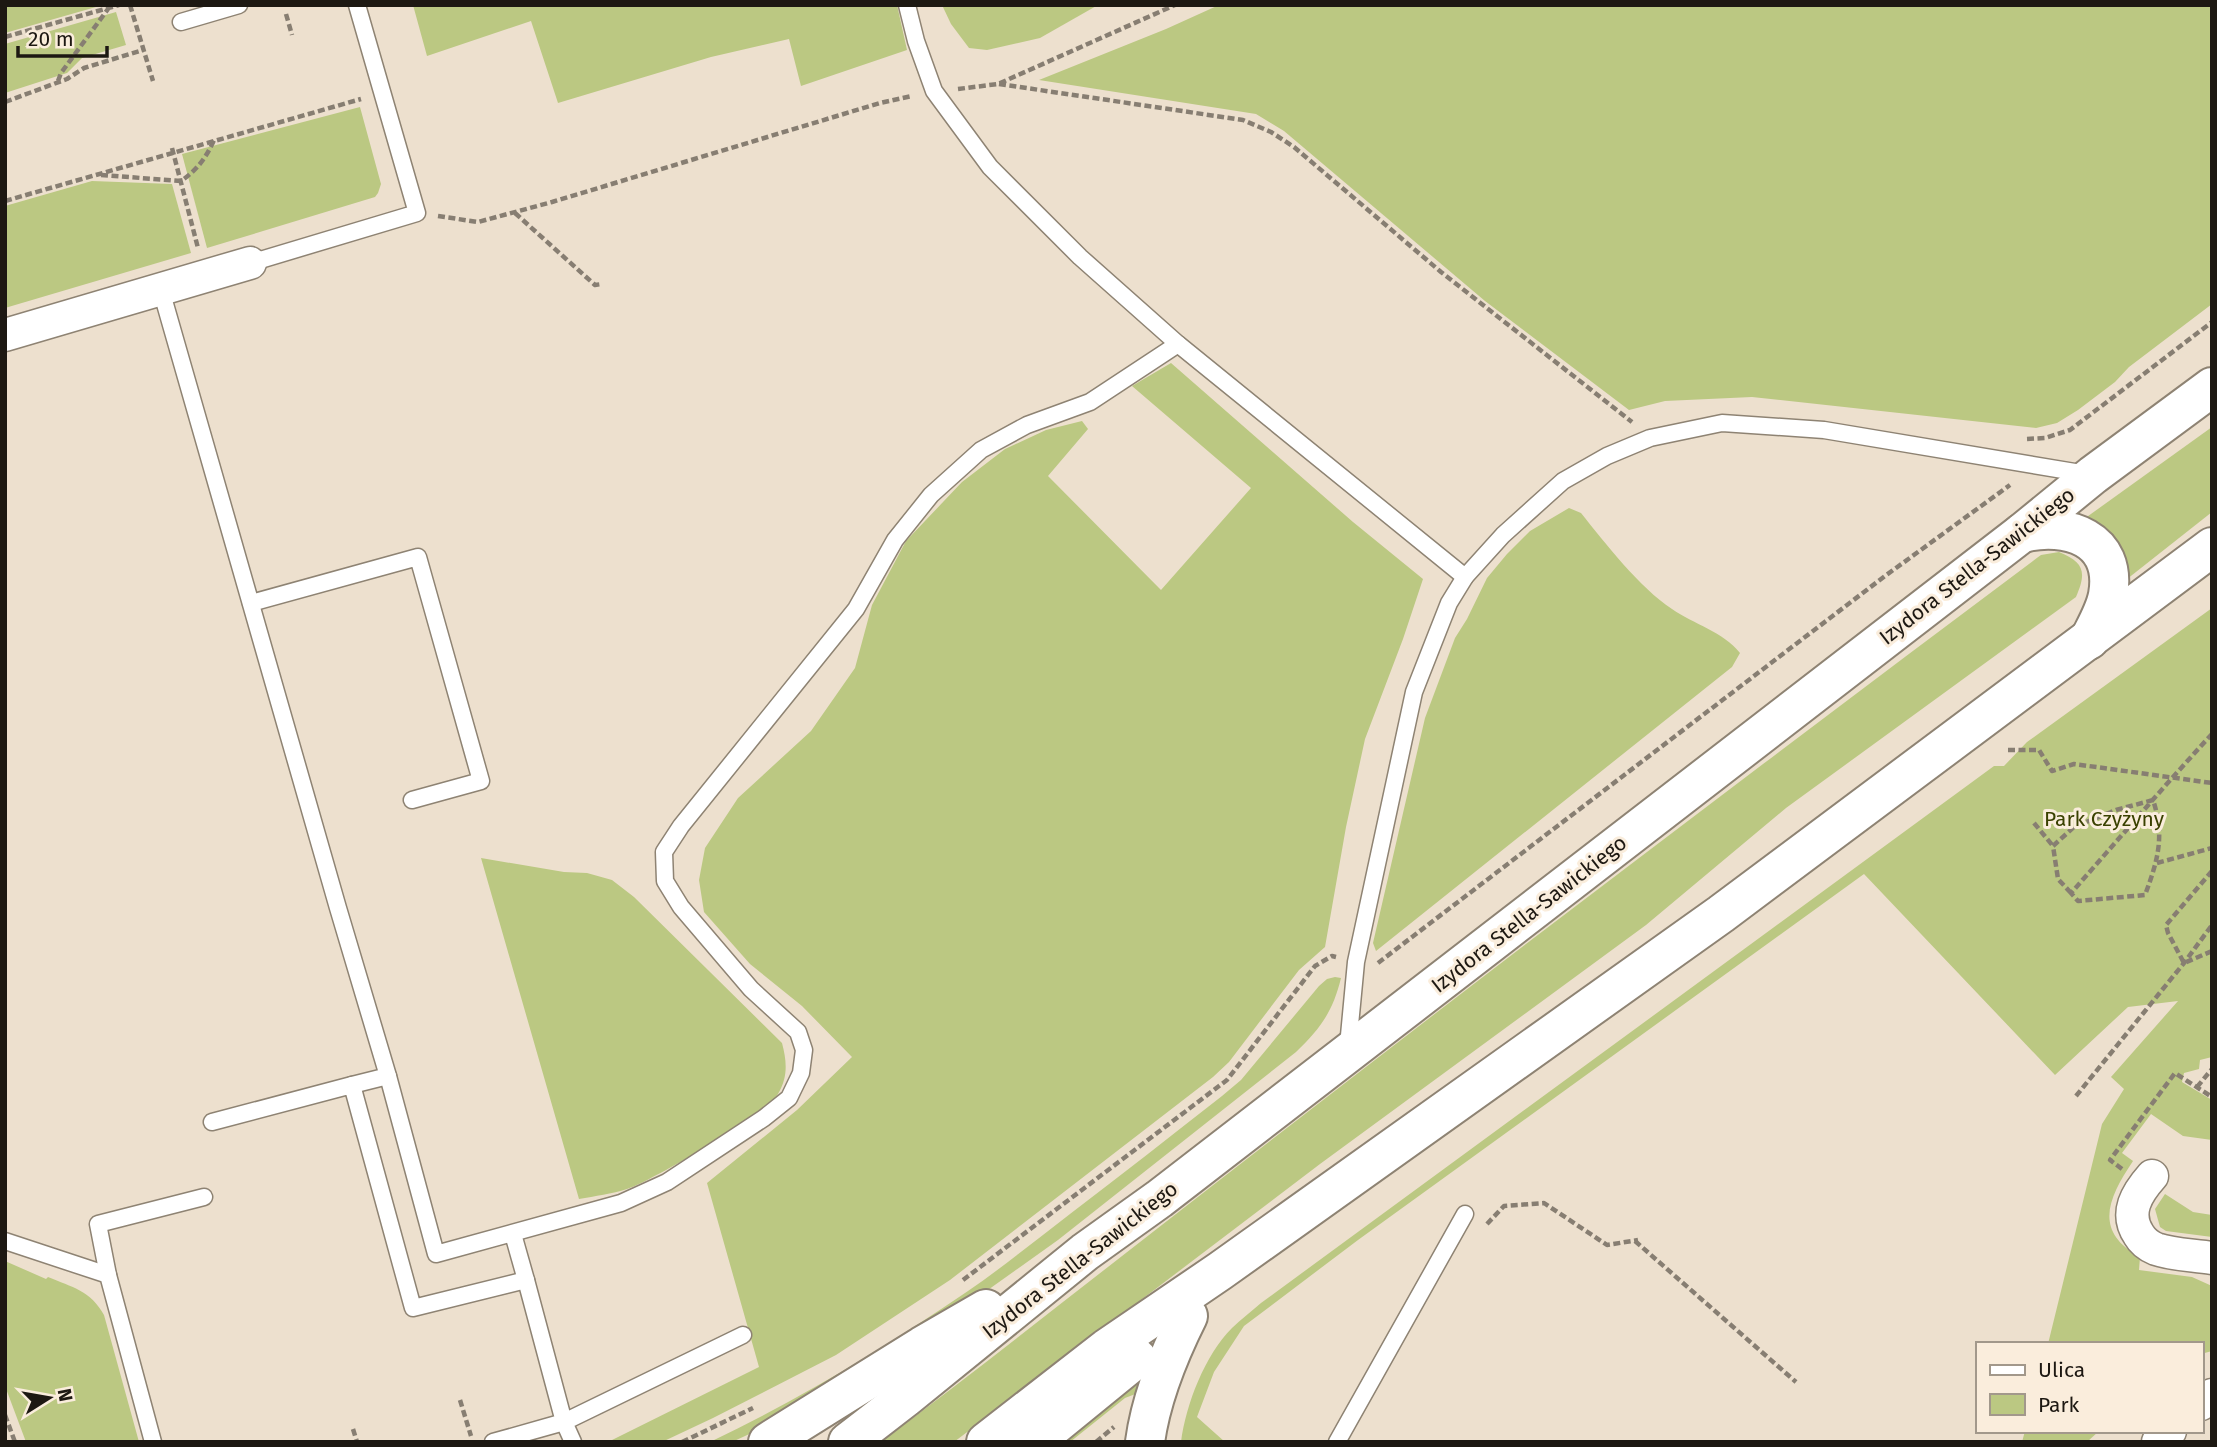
<svg xmlns="http://www.w3.org/2000/svg" width="2217" height="1447" font-family="'Fira Sans',sans-serif">
  <rect width="100%" height="100%" fill="#ede0ce"/>
  <!-- green -->
  <g fill="#bbc882">
    <polygon points="5,5 103,5 5,33"/>
    <polygon points="413,5 897,5 907,50 801,86 789,39 711,57 558,103 531,21 427,56"/>
    <polygon points="942,5 1098,5 1040,38 987,50 969,48 951,24"/>
    <polygon points="1219,5 2212,5 2212,304 2129,367 2115,382 2078,410 2057,423 2036,428 1752,397 1665,401 1629,410 1485,301 1284,131 1256,114 1039,80 1166,29"/>
    <polygon points="116,12 126,45 82,58 67,73 5,93 5,44"/>
    <polygon points="360,107 381,184 378,193 375,197 207,248 182,154"/>
    <polygon points="92,181 172,184 191,253 5,308 5,206"/>
    <polygon points="1171,363 1353,522 1423,579 1403,639 1365,739 1346,827 1325,947 1299,970 1229,1062 1213,1077 950,1280 836,1355 713,1418 662,1442 608,1442 759,1367 707,1183 797,1110 852,1057 802,1006 750,964 704,912 699,880 705,848 738,798 811,731 855,668 872,605 906,541 962,482 1005,449 1046,430 1082,421 1088,429 1048,476 1161,590 1251,488 1132,386"/>
    <polygon points="2212,427 2212,512 2122,583 2084,519"/>
    <path d="M1569,508l12,5c24,30 59,75 91,96 21,15 52,23 68,44l-8,14 -356,284 -3,-8 52,-225 30,-80 12,-19 20,-41 20,-24 23,-23z"/>
    <path d="M2059,552c25,10 28,20 17,45l-290,211 -140,117 -326,239 -366,278h-73c112,-84 221,-171 331,-256 274,-213 551,-423 829,-631z"/>
    <path d="M2212,608v449l-12,3 -1,9 -15,4 -2,9 30,18v40l-29,-4 -32,-22 -29,39 11,8c-24,36 -41,70 7,96l-1,13 53,7 20,9v65l-11,3v-10h-153l54,-220 22,-35 -13,-12 67,-76 -50,6 -73,68 -191,-201 -506,366 -114,86 -30,46 -17,45 28,25h-44c5,-38 24,-87 51,-114 9,-9 20,-17 29,-25l733,-537h10l23,-24z"/>
    <path d="M481,858l83,14 23,1 25,7 22,17 148,146c5,19 6,34 -4,51 -12,20 -126,87 -151,95 -15,5 -32,7 -48,10z"/>
    <path d="M1335,977l6,1c-8,33 -20,50 -45,74l-238,188 -94,67 -176,109 -56,26h-22c90,-43 176,-95 258,-151 35,-24 68,-51 102,-77 51,-39 101,-78 152,-118l19,-16 78,-94 8,-7z"/>
    <polygon points="2165,1194 2193,1212 2212,1215 2212,1237 2166,1231 2160,1227 2155,1209"/>
    <path d="M5,1261l41,18 2,-2c24,10 43,14 56,38l35,127h-113l-21,-56z"/>
    <polygon points="1150,1362 1138,1393 1125,1398 1070,1442 1055,1442"/>
    <polygon points="2025,1431 2099,1431 2087,1442 2022,1442"/>
  </g>
  <g fill="none" stroke-linecap="round" stroke-linejoin="round">
    <defs>
      <g id="lane">
        <polyline points="907,5 916,41 934,91 990,167 1080,257 1178,344 1465,577"/>
        <polyline points="181,22 239,5"/>
        <polyline points="250,263 417,213 357,5"/>
        <polyline points="161,290 338,908 388,1076 436,1254 621,1203 667,1182 764,1118 789,1098 801,1073 804,1050 798,1032 751,989 681,907 665,881 664,852 681,826 856,609 895,540 931,495 981,450 1027,425 1090,402 1178,344"/>
        <polyline points="251,603 418,557 481,781 412,800"/>
        <polyline points="1348,1046 1356,962 1414,692 1449,603 1465,577 1503,535 1563,481 1607,456 1650,438 1722,423 1824,430 2087,474"/>
        <polyline points="352,1085 388,1076"/>
        <polyline points="212,1122 352,1085 413,1308 526,1280 564,1422 493,1442"/>
        <polyline points="513,1234 526,1280"/>
        <polyline points="5,1241 108,1275 153,1442"/>
        <polyline points="108,1275 98,1224 204,1197"/>
        <polyline points="573,1442 564,1422 743,1335"/>
        <polyline points="1337,1442 1465,1214"/>
      </g>
      <g id="street">
        <polyline points="5,335 250,263"/>
        <path d="M2152,1176c-15,17 -28,37 -13,59 4,7 10,11 17,14 17,6 38,6 56,9"/>
        <polyline points="2201,1404 2212,1395"/>
        <polyline points="2158,1442 2170,1431"/>
      </g>
      <g id="secondary">
        <path d="M2022,533c45,-11 96,5 86,62 -3,16 -12,31 -19,45"/>
        <polyline points="768,1442 922,1346 986,1309"/>
        <polyline points="848,1442 905,1398 1085,1252 1159,1199 2022,533 2093,475 2212,387"/>
        <polyline points="986,1442 1107,1348 1220,1271 1721,914 2212,547"/>
        <polyline points="1034,1442 1137,1358"/>
        <path d="M1145,1442c6,-44 23,-86 43,-126"/>
      </g>
    </defs>
    <!-- lane casing -->
    <use href="#lane" stroke="#8e8373" stroke-width="19"/>
    <!-- street casing -->
    <use href="#street" stroke="#8e8373" stroke-width="35"/>
    <!-- secondary casing -->
    <use href="#secondary" stroke="#8e8373" stroke-width="42"/>
    <!-- path -->
    <g stroke="#877e72" stroke-width="4.5" stroke-dasharray="7 3.5" stroke-linecap="butt">
      <polyline points="130,5 153,81"/>
      <polyline points="286,14 292,35"/>
      <polyline points="5,37 119,5"/>
      <polyline points="58,81 61,73 108,9"/>
      <polyline points="999,84 1243,120 1271,132 1294,147 1441,272 1632,422"/>
      <polyline points="958,89 998,84 1175,5"/>
      <polyline points="5,102 67,79 84,68 143,50"/>
      <polyline points="172,148 198,248"/>
      <path d="M101,175l80,6c16,-11 25,-23 33,-41"/>
      <polyline points="5,201 361,99"/>
      <polyline points="515,213 595,285 602,284"/>
      <polyline points="438,216 478,222 552,202 880,103 912,96"/>
      <polyline points="2027,439 2045,438 2070,430 2212,322"/>
      <polyline points="2008,750 2039,750 2052,771 2074,764 2212,783"/>
      <polyline points="2034,823 2053,846"/>
      <polyline points="2157,863 2212,848"/>
      <polyline points="2212,871 2166,925 2168,933 2184,963 2212,951"/>
      <path d="M2071,893l-13,-14 -5,-33 21,-19 42,-17 37,-10c12,36 5,60 -8,95l-67,6 -7,-8c47,-53 93,-107 141,-159"/>
      <polyline points="1378,963 1885,576 2010,485"/>
      <polyline points="2197,1087 2212,1069"/>
      <polyline points="2076,1096 2184,963 2212,925"/>
      <polyline points="2122,1169 2110,1160 2175,1073 2212,1097"/>
      <polyline points="1487,1224 1504,1206 1544,1203 1607,1245 1638,1240"/>
      <polyline points="1635,1241 1796,1382"/>
      <polyline points="963,1280 1227,1080 1315,966 1332,956 1336,957"/>
      <polyline points="460,1400 471,1436"/>
      <polyline points="5,1415 15,1442"/>
      <polyline points="353,1429 357,1442"/>
      <polyline points="682,1442 753,1408"/>
      <polyline points="1096,1442 1114,1427"/>
    </g>
    <!-- lane -->
    <use href="#lane" stroke="#fff" stroke-width="16"/>
    <!-- street -->
    <use href="#street" stroke="#fff" stroke-width="32"/>
    <!-- secondary -->
    <use href="#secondary" stroke="#fff" stroke-width="38"/>
  </g>
  <g text-anchor="middle" dominant-baseline="central" stroke-width="6" stroke-linejoin="round" paint-order="stroke">
    <!-- street labels -->
    <g font-size="21" fill="#1d1812" stroke="#faeddc">
      <text transform="translate(1977 566) rotate(-38)">Izydora Stella-Sawickiego</text>
      <text transform="translate(1529 914) rotate(-38)">Izydora Stella-Sawickiego</text>
      <text transform="translate(1080 1260) rotate(-38)">Izydora Stella-Sawickiego</text>
    </g>
    <!-- park labels -->
    <g font-size="21" fill="#3a4100" stroke="#faeddc">
      <text x="2104" y="819">Park Czyżyny</text>
    </g>
  </g>
  <!-- border -->
  <rect width="2217" height="1447" fill="none" stroke="#1d1812" stroke-width="14"/>
  <!-- legend -->
  <rect x="1976" y="1342" width="228" height="91" fill="#faeddc" stroke="#a2988b" stroke-width="2"/>
  <rect x="1990" y="1365" width="35" height="10" fill="#ffffff" stroke="#a2988b" stroke-width="2"/>
  <text x="2038" y="1377" font-size="21" fill="#1d1812">Ulica</text>
  <rect x="1990" y="1394" width="35" height="21" fill="#bbc882" stroke="#a2988b" stroke-width="2"/>
  <text x="2038" y="1412" font-size="21" fill="#1d1812">Park</text>
  <!-- north arrow -->
  <g transform="translate(49 1398) rotate(79)" stroke="#faeddc" stroke-width="5" paint-order="stroke">
  <path d="M0-5L12 26L0 18L-12 26Z" fill="#1d1812"/>
  <text y="-10" font-size="19" font-weight="bold" text-anchor="middle" fill="#1d1812">N</text>
  </g>
  <!-- scale -->
  <path d="M18 46v10h89v-10" fill="none" stroke="#1d1812" stroke-width="3.5"/>
  <text x="28" y="46" font-size="21" fill="#1d1812" stroke="#faeddc" stroke-width="5" paint-order="stroke">20 m</text>
</svg>
